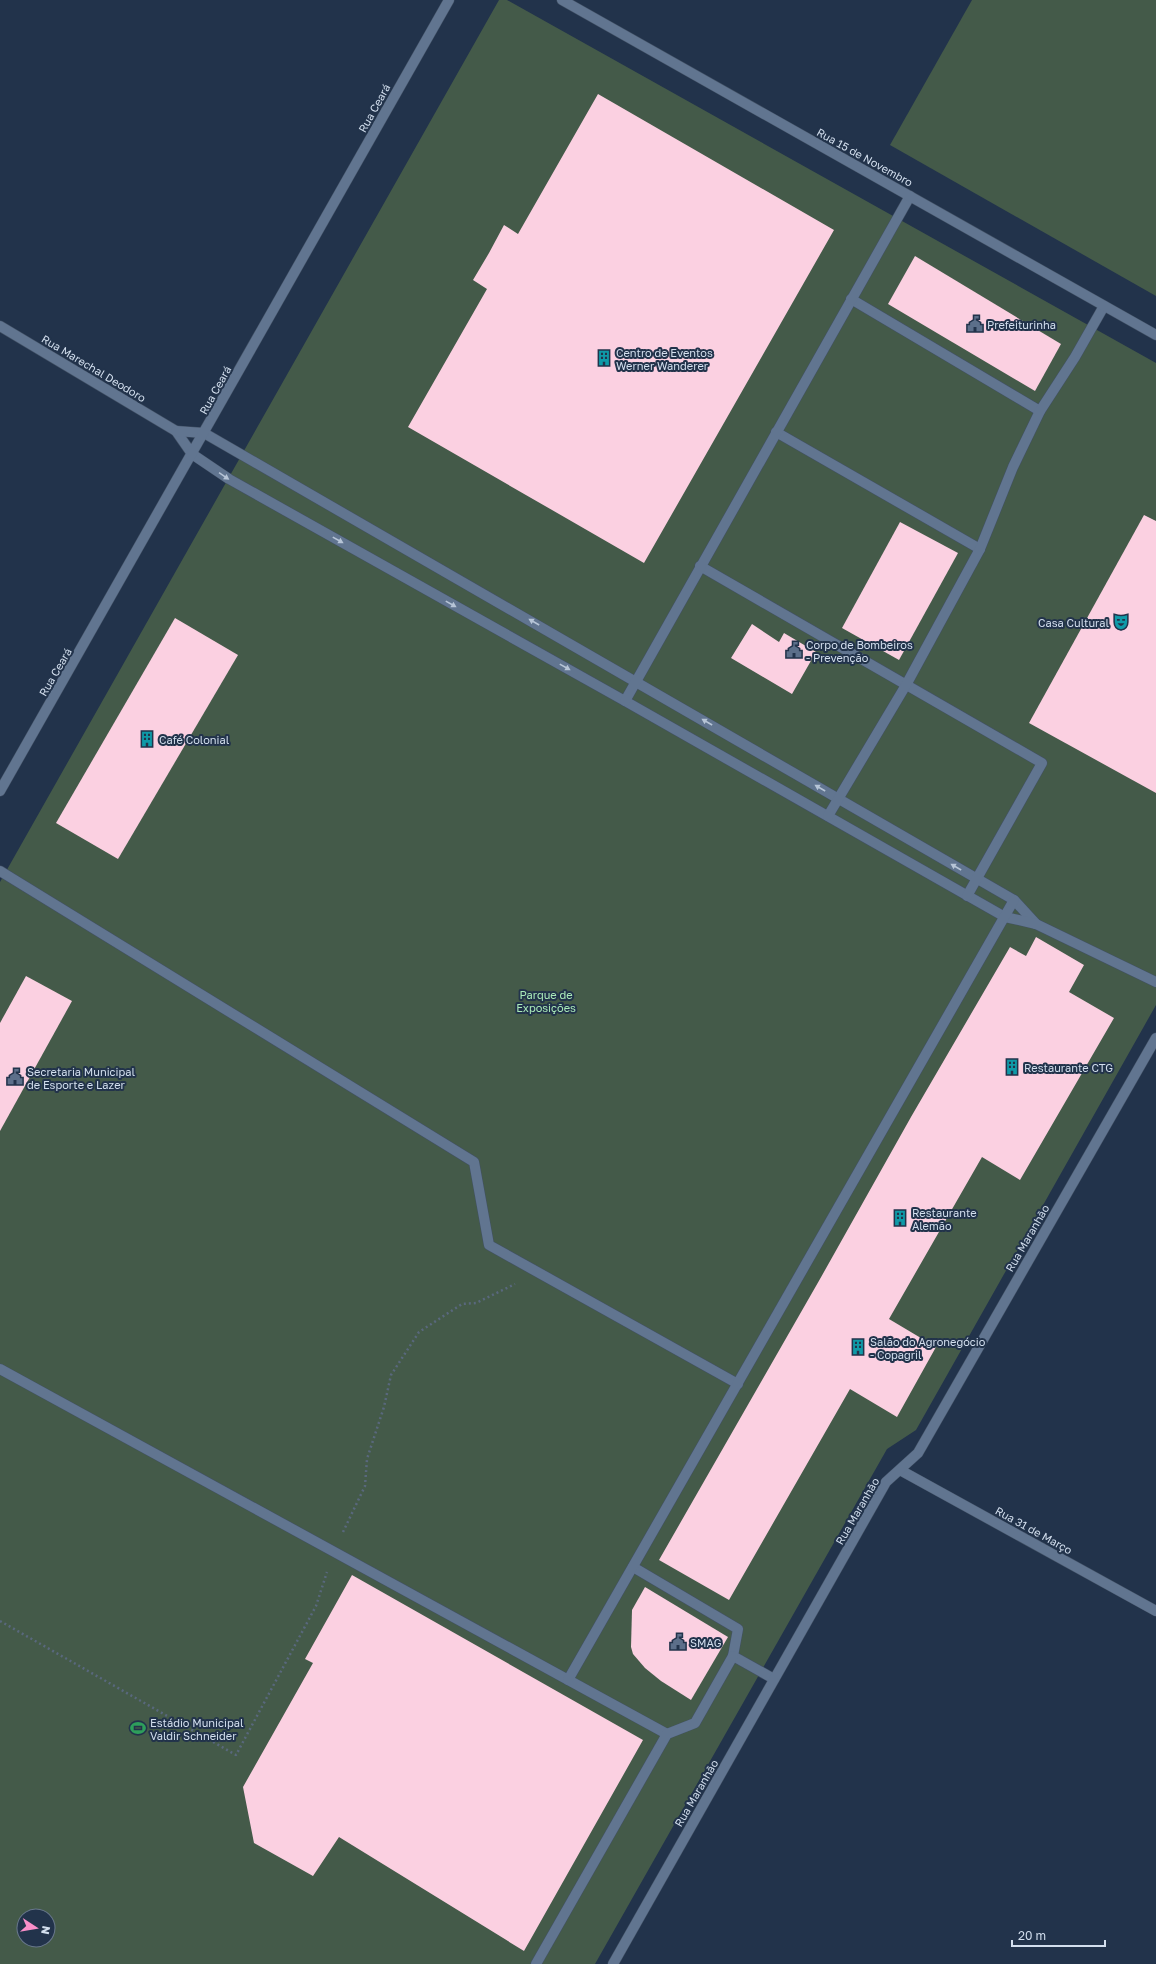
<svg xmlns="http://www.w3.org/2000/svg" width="1156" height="1964" font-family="'Golos Text',sans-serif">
  <rect width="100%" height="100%" fill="#22334b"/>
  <!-- green -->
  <g fill="#445a49" fill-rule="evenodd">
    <path d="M499,0h8l649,363v642l-240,425 -29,19 -292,515h-595v-1082zM24,1916h24v24h-24z"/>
    <polygon points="972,0 1156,0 1156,296 890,145"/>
  </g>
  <!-- building -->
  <g fill="#fbd0e1">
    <polygon points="598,94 834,230 644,563 408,427 487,289 473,280 489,253 504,225 518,234"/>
    <polygon points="915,256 1061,344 1035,391 888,304"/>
    <polygon points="1144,515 1156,521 1156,793 1029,723"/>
    <polygon points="900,522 958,553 899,660 842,628"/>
    <polygon points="175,618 238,655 118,859 56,823"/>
    <polygon points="752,624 779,642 784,633 816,652 792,694 731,658"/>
    <polygon points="1036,937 1084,965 1069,992 1114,1018 1020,1180 982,1157 889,1319 936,1347 897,1417 850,1389 729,1600 659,1560 820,1279 911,1117 1010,947 1026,956"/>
    <polygon points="26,976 72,1001 0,1131 0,1023"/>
    <polygon points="352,1575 643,1740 524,1951 339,1837 313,1876 254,1843 243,1787 313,1663 305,1659"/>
    <polygon points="645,1587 728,1637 691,1700 661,1681 645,1668 633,1654 631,1647 632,1610"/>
  </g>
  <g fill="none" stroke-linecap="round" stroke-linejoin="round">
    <defs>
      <g id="service">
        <polyline points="851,299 1040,411"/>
        <polyline points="776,432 980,549"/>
        <polyline points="204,433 1014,900 1036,924"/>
        <polyline points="192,454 229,479 625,701 1005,917 1036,924 1156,982"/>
        <polyline points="700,566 1042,763 967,896"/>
        <polyline points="625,701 910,196"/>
        <polyline points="828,816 906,685 980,549 1013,467 1040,411 1075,357 1104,306"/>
        <polyline points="0,871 474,1162 489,1245 738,1384"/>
        <polyline points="0,1369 667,1734"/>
        <polyline points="633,1567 738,1629 733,1656 774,1679"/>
        <polyline points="568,1680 1014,900"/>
        <polyline points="536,1964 667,1734 695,1723 733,1656"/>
      </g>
      <g id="minor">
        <polyline points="562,0 1156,335"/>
        <polyline points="0,326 176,431 192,454"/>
        <polyline points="176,431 204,433"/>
        <polyline points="0,791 449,0"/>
        <polyline points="900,1470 1156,1611"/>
        <polyline points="613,1964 886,1482 918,1453 1156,1038"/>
      </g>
    </defs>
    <!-- service casing -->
    <use href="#service" stroke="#425165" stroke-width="11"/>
    <!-- minor casing -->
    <use href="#minor" stroke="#425165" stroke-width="11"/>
    <!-- path -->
    <g stroke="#59687d" stroke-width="2.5" stroke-dasharray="2 3" stroke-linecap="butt">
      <polyline points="343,1532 365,1486 367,1459 384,1407 391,1375 419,1332 462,1304 476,1303 515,1284"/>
      <polyline points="0,1621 236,1755 316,1606 327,1572"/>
    </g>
    <!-- service -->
    <use href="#service" stroke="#617590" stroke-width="10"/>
    <!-- minor -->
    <use href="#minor" stroke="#617590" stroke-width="10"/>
  </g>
  <!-- one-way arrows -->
  <defs><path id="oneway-solid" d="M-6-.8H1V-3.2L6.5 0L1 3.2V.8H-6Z"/></defs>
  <g fill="#b6c4d6">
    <use href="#oneway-solid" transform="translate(224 476) rotate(34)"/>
    <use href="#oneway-solid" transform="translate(338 540) rotate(29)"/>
    <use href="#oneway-solid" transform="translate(451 604) rotate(29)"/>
    <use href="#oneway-solid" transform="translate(534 622) rotate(-150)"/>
    <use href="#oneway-solid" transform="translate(565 667) rotate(29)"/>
    <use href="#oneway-solid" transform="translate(707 722) rotate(-150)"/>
    <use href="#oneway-solid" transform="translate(820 788) rotate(-150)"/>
    <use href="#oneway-solid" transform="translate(956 867) rotate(-150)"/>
  </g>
  <!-- icons -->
  <defs>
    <symbol id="civic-bare" viewBox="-9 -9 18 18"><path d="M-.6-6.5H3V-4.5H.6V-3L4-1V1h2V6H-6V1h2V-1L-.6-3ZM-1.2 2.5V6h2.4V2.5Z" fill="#5c6f8a" stroke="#22334b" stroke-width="2.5" paint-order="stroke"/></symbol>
    <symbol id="building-bare" viewBox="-9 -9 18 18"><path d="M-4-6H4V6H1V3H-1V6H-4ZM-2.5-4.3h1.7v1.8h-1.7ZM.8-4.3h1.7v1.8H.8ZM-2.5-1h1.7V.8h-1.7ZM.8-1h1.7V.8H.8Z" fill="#0f9aa8" stroke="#22334b" stroke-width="2.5" paint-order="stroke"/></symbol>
    <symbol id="theatre-bare" viewBox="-9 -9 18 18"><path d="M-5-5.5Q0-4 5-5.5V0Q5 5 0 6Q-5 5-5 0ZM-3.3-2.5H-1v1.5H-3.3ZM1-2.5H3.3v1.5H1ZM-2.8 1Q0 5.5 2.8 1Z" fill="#0f9aa8" stroke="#22334b" stroke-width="2.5" paint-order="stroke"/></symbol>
    <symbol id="stadium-bare" viewBox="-9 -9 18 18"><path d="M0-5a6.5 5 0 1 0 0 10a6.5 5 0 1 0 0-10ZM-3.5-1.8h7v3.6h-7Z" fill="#2e9e5b" stroke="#22334b" stroke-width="2.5" paint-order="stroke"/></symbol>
  </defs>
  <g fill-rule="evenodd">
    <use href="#civic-bare" x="964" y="313" width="22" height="22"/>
    <use href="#building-bare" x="593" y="347" width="22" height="22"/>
    <use href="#theatre-bare" x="1110" y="611" width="22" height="22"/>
    <use href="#civic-bare" x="783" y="639" width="22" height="22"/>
    <use href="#building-bare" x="136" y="728" width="22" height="22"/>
    <use href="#building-bare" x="1001" y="1056" width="22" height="22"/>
    <use href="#civic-bare" x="4" y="1066" width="22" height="22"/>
    <use href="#building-bare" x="889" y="1207" width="22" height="22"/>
    <use href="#building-bare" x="847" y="1336" width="22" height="22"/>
    <use href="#civic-bare" x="667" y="1631" width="22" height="22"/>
    <use href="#stadium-bare" x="127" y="1717" width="22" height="22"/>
  </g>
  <g text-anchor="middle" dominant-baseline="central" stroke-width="4" stroke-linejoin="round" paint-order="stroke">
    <!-- street labels -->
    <g font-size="11" fill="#d3dfee" stroke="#22334b">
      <text transform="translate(374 108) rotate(-61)">Rua Ceará</text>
      <text transform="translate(865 157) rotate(29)">Rua 15 de Novembro</text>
      <text transform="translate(94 368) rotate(31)">Rua Marechal Deodoro</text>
      <text transform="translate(215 390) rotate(-61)">Rua Ceará</text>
      <text transform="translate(55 672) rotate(-60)">Rua Ceará</text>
      <text transform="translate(1027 1238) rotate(-60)">Rua Maranhão</text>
      <text transform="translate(857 1511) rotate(-60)">Rua Maranhão</text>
      <text transform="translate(1034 1530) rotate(29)">Rua 31 de Março</text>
      <text transform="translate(696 1793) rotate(-60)">Rua Maranhão</text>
    </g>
    <!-- poi labels -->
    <g font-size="11" fill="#d3dfee" stroke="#22334b" text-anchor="start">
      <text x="987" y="324">Prefeiturinha</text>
      <text x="616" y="352">Centro de Eventos<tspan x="616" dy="13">Werner Wanderer</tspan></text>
      <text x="1109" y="622" text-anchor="end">Casa Cultural</text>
      <text x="806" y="644">Corpo de Bombeiros<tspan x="806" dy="13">- Prevenção</tspan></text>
      <text x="159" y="739">Café Colonial</text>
      <text x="1024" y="1067">Restaurante CTG</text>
      <text x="27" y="1071">Secretaria Municipal<tspan x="27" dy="13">de Esporte e Lazer</tspan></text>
      <text x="912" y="1212">Restaurante<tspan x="912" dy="13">Alemão</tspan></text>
      <text x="870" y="1341">Salão do Agronegócio<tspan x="870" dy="13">- Copagril</tspan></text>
      <text x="690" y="1642">SMAG</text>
      <text x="150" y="1722">Estádio Municipal<tspan x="150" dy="13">Valdir Schneider</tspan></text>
    </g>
    <!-- park labels -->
    <g font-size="11" fill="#aaeab8" stroke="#22334b">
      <text x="546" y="994">Parque de<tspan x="546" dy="13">Exposições</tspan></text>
    </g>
  </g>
  <!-- north arrow -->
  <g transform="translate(36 1928) rotate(102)"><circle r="19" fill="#22334b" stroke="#69788c"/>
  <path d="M0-3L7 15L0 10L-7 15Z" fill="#f98fc9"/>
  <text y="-6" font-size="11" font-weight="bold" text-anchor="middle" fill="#d3dfee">N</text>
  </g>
  <!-- scale -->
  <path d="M1012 1940v6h93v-6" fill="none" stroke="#d3dfee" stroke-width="2"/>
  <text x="1018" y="1940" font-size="12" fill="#d3dfee" stroke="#22334b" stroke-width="3" paint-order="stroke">20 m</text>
</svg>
